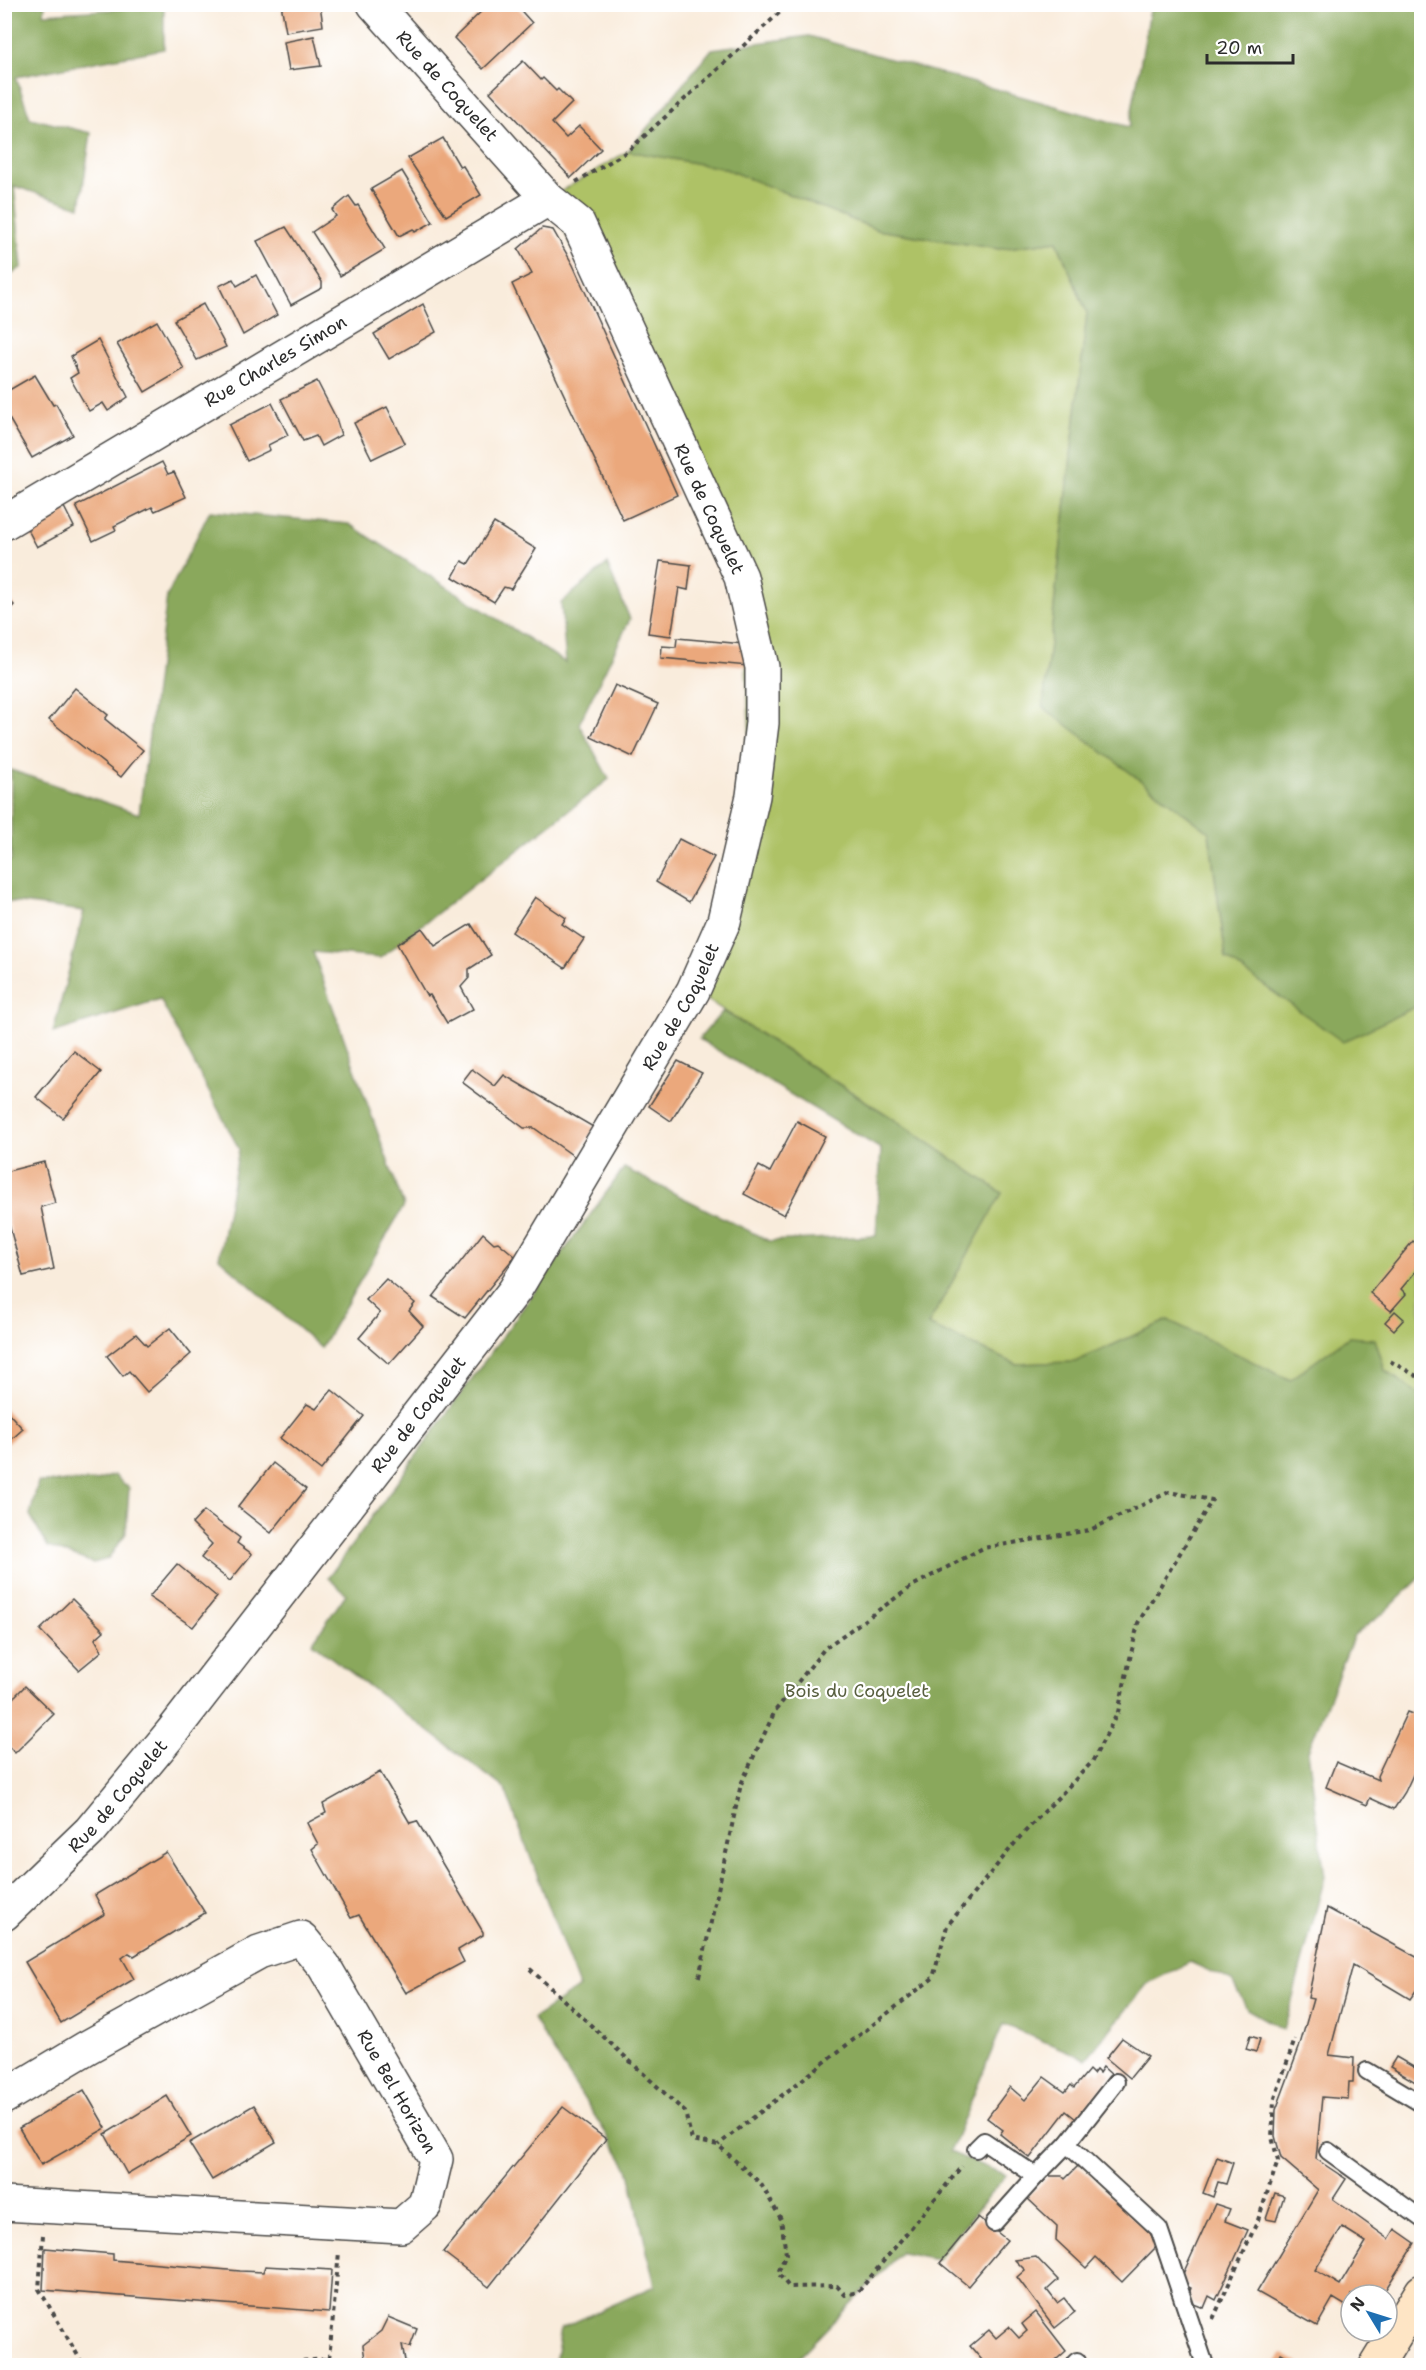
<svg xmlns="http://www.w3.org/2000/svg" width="1426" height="2370" font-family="'Shantell Sans',sans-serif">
  <rect width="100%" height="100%" fill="#fff"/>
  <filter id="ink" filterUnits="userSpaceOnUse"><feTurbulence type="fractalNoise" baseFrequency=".0167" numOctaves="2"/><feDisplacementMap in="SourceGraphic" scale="12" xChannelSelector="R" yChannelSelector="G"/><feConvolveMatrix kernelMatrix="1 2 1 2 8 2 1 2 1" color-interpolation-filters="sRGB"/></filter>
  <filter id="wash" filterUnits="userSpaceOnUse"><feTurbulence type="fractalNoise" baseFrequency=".008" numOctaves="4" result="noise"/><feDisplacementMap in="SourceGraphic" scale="24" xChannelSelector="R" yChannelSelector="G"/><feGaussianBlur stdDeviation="1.35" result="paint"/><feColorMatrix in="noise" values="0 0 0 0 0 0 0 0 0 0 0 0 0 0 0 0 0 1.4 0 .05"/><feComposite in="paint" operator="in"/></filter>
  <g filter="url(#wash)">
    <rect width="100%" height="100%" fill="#f9ecdc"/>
    <!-- green -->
    <polygon fill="#aec266" stroke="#6c7648" stroke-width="1.5" points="628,151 723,168 878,230 999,249 1057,241 1087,313 1043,706 1209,832 1226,959 1421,1004 1421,1396 1385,1370 1349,1337 1290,1380 1168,1320 1075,1362 1016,1364 928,1325 1002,1193 889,1116 693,991 753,796 741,577 548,199"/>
    <!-- forest -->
    <g fill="#8aa85b" stroke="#5a6a43" stroke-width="1.5">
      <polygon points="5,4 45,5 44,14 164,6 164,49 16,77 30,118 91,133 80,207 14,186 22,267 5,279"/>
      <polygon points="1341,4 1345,7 1422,5 1421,1004 1343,1042 1226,958 1209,832 1043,707 1087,313 1057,241 999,249 878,230 723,168 628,151 712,49 809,36 1129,127 1151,5"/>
      <polygon points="210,511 349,524 566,663 561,603 607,564 630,619 579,724 609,779 380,958 313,952 404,1206 321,1348 219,1258 239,1149 160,999 53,1033 84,911 5,901 5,860 11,861 11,770 139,814 167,596"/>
      <polygon points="723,1011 889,1116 1002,1193 928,1325 1016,1364 1075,1362 1168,1320 1290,1380 1349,1337 1375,1339 1385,1370 1421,1396 1421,1577 1384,1613 1354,1635 1308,1751 1325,1877 1284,2030 1247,2009 1232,1981 1190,1962 1148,1983 1086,2059 1003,2024 950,2152 1006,2175 937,2259 901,2252 795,2361 762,2361 742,2366 555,2365 561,2328 655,2286 628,2168 533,2019 579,1987 505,1789 312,1643 346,1594 328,1578 624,1168 769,1241 876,1236 881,1149 699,1039"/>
      <polygon points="114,1475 129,1488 126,1533 108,1559 93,1563 48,1547 30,1515 38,1482 96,1481"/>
    </g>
    <g id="blocks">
      <!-- building -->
      <g fill="#eba87c" fill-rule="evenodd">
        <polygon points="281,4 320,4 323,26 286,32"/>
        <polygon points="489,4 515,4 532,23 483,69 454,38"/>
        <polygon points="314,36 321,66 289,70 284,42"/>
        <polygon points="523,61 541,80 543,78 556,91 558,89 572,103 552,123 566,138 579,126 601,149 571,178 490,92"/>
        <polygon points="443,138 460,167 463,166 481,195 446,216 408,158"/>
        <polygon points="402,171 433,222 415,232 413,229 399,236 371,189"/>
        <polygon points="349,196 356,206 358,205 385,249 340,276 312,232 336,216 332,210"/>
        <polygon points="286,227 322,282 322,288 291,305 257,241"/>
        <polygon points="542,228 553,230 573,265 677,495 623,520 512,284 532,274 518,249"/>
        <polygon points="256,275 277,315 243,335 219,286 233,279 237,286"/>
        <polygon points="203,304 226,347 197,360 174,320"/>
        <polygon points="423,304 436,332 389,359 374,334"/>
        <polygon points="157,321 184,369 145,392 117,344"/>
        <polygon points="98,340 128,397 108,411 103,403 89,411 70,378 78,373 71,356"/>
        <polygon points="35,375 53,405 56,404 73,435 32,458 4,410 4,393"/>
        <polygon points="317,381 336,418 341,435 321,446 316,436 303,441 281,399"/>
        <polygon points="272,403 288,435 268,445 270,450 247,461 229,425"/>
        <polygon points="387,407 405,443 372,459 354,423"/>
        <polygon points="162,462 168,474 174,472 186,497 155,511 152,507 114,526 116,530 93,541 76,506"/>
        <polygon points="64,507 74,527 37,547 26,526"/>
        <polygon points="494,523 536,549 511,589 504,587 494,602 453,577 462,561 468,564"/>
        <polygon points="660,561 691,565 688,590 679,588 671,636 648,633"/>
        <polygon points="4,595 14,605 4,616"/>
        <polygon points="677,638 744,644 748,666 661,658 662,646 676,647"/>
        <polygon points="615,685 658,704 633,757 591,737"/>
        <polygon points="75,688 108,715 105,719 143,750 121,777 49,720"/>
        <polygon points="679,839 714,857 689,902 656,882"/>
        <polygon points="535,897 566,918 562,924 584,939 565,968 512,932"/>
        <polygon points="471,924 491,955 469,969 469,978 461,987 473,1009 447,1023 430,995 427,996 397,944 422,928 435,946"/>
        <polygon points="74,1051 101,1072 63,1118 36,1097"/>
        <polygon points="678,1061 702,1073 671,1121 649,1106"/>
        <polygon points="472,1069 495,1086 504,1075 595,1128 575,1157 534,1128 524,1128 462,1082"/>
        <polygon points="797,1121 825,1136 784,1215 744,1194 759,1166 770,1172"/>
        <polygon points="44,1162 55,1203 41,1207 54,1269 23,1276 4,1206 6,1186 4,1172"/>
        <polygon points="483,1233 494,1243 498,1242 515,1256 465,1318 433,1297"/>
        <polygon points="1413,1241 1422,1248 1422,1264 1401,1289 1406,1294 1391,1311 1370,1293"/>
        <polygon points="386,1279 415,1303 409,1311 423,1326 389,1364 359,1338 380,1313 366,1300"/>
        <polygon points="1395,1311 1404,1319 1394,1330 1385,1322"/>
        <polygon points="170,1328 191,1354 147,1392 129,1371 123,1376 107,1356 136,1334 147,1346"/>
        <polygon points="332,1390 364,1416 321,1470 280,1438 307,1404 316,1409"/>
        <polygon points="4,1408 23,1429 4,1446"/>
        <polygon points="273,1463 306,1489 271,1533 238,1507"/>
        <polygon points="204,1511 240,1538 237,1543 252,1554 230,1581 201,1558 212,1544 192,1524"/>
        <polygon points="177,1564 217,1597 193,1627 149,1597"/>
        <polygon points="72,1599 104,1631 95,1639 102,1651 79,1670 40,1630"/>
        <polygon points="25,1686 54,1714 15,1753 4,1742 4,1707"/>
        <polygon points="1407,1712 1418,1716 1417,1719 1422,1721 1422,1755 1405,1792 1394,1809 1370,1798 1367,1805 1326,1787 1336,1762 1378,1780 1377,1776"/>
        <polygon points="380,1772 410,1823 417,1821 483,1932 483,1935 458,1950 464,1962 406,1993 359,1915 351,1918 312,1849 318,1844 307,1823 326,1813 323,1804"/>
        <polygon points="166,1852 205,1913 134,1956 129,1953 122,1958 134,1979 61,2023 25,1962 105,1914 95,1895"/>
        <path d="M1327,1908l95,52v22l-12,17 -57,-34 -24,90 25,3 -1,24h-4l-1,17 -26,-2 -6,62 30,20 -13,20 56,40 6,-10 20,14 -33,52h-31v17l-4,-3 1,-2 -15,-9 -16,28 -60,-34 61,-102 -37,-32 -6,-22 1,-26 23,-62 14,-49 -5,-1zM1342,2227l24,15 -26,43 -25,-15z"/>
        <polygon points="1250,2036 1260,2039 1256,2052 1246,2049"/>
        <polygon points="1122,2038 1148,2056 1130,2078 1106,2058"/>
        <polygon points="1396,2057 1422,2072 1422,2086 1390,2067"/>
        <polygon points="1103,2067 1112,2075 1076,2119 1066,2111 1030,2158 1000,2134 1003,2130 987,2118 1010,2087 1025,2100 1044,2077 1065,2092 1071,2085 1074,2088 1089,2070 1093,2074 1096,2070 1099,2073"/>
        <polygon points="84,2090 106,2128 41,2165 19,2128"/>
        <polygon points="167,2096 191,2136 127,2174 105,2134"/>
        <polygon points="254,2105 276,2142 212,2180 189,2143"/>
        <polygon points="563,2107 606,2139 489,2287 443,2252"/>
        <polygon points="1217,2157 1233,2163 1226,2184 1218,2182 1213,2197 1203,2193"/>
        <polygon points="1078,2166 1150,2233 1157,2246 1122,2282 1096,2257 1086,2268 1056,2240 1057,2226 1027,2198 1049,2176 1062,2176 1065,2179"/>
        <polygon points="1275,2193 1284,2196 1276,2221 1266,2219"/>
        <polygon points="1215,2204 1230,2209 1225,2221 1248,2230 1216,2300 1209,2296 1204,2308 1191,2303 1188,2296 1191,2288 1185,2285 1182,2276"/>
        <polygon points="978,2217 1007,2240 968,2286 940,2263"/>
        <polygon points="45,2248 113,2254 113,2260 240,2271 263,2272 265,2266 332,2270 329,2312 43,2290"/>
        <polygon points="1036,2257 1058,2280 1047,2290 1057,2303 1064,2298 1075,2312 1055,2328 1017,2277 1025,2270 1015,2260"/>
        <polygon points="1036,2312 1066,2351 1049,2366 987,2366 970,2346 989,2330 996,2338 1009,2327 1019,2338 1027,2331 1022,2324"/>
        <polygon points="388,2317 417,2329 410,2347 402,2345 405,2361 398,2366 366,2366 363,2345 381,2331"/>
        <polygon points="1281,2353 1304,2366 1275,2366"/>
      </g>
    </g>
  </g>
  <g filter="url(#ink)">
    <use href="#blocks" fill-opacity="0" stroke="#4a4846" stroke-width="1.5"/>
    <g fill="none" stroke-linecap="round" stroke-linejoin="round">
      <defs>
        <g id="lane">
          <polyline points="1367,2071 1422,2104"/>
          <polyline points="1067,2144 1116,2082"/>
          <polyline points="976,2149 984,2141 1036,2176 1067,2144 1159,2229 1199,2347 1204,2362 1203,2366"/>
          <polyline points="1328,2151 1422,2219"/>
          <polyline points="994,2223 1036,2176"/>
          <polyline points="1072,2366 1077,2361"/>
        </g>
        <g id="street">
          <path id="s1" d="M4,523l544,-324"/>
          <path id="s2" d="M4,1914l86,-83 82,-99 343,-442 178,-299 31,-70 29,-125 9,-73v-56l-21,-90 -163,-354 -30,-24 -174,-195"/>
          <path id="s3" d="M4,2097l82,-49 173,-96 42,-14 23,28 112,193 -11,46 -24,21 -397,-22"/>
        </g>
        <polyline id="secondary" points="1376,2366 1422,2291"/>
      </defs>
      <!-- lane casing -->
      <use href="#lane" stroke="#4a4846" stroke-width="20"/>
      <!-- street casing -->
      <use href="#street" stroke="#4a4846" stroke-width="36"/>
      <!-- secondary casing -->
      <use href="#secondary" stroke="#4a4846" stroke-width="36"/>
      <!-- path -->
      <g stroke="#4a4846" stroke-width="4" stroke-dasharray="4.5 4.5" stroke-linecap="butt">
        <polyline points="576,182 628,151 789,4"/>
        <polyline points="1390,1361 1422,1379"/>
        <polyline points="530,1969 685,2112 692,2140 718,2145 761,2184 781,2219 786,2254 778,2273 789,2287 837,2286 845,2295 858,2292 962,2166"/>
        <polyline points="699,1977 741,1784 775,1711 825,1648 914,1585 983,1548 1090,1530 1169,1492 1212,1500 1138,1623 1118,1712 1092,1762 1020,1837 947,1926 933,1978 718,2145"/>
        <polyline points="43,2235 39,2289 84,2366"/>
        <polyline points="1213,2319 1258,2220 1278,2161 1272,2137 1274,2101 1295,2039"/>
        <polyline points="222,2366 329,2359 339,2252"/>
      </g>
      <!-- lane -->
      <use href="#lane" stroke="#fff" stroke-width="16"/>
      <!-- street -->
      <use href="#street" stroke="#fff" stroke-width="33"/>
      <!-- secondary -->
      <use href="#secondary" stroke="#fee5c5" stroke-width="33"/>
    </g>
  </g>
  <g text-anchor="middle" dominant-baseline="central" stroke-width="4.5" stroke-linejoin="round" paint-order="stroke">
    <!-- street labels -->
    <g font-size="18" fill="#2b2b2b" stroke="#fff">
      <text transform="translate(447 86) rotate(48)">Rue de Coquelet</text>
      <text stroke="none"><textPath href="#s1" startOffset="316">Rue Charles Simon</textPath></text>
      <text transform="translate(709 509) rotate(65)">Rue de Coquelet</text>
      <text stroke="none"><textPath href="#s2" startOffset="1136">Rue de Coquelet</textPath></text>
      <text stroke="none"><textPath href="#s2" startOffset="650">Rue de Coquelet</textPath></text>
      <text stroke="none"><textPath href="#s2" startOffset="164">Rue de Coquelet</textPath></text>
      <text stroke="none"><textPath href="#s3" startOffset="519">Rue Bel Horizon</textPath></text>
    </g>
    <!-- park labels -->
    <g font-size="18" fill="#596040" stroke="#fff">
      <text x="857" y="1691">Bois du Coquelet</text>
    </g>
  </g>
  <!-- margin -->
  <rect width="1426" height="2370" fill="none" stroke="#fff" stroke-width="24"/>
  <!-- north arrow -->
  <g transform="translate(1369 2313) rotate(308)"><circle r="28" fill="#ffffff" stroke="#aaaaaa" stroke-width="1.5"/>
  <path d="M0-4.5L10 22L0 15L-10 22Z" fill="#1f6fb2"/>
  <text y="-9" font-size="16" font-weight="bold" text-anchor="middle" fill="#2b2b2b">N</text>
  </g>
  <!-- scale -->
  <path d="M1207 54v9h86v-9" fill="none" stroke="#2b2b2b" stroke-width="3"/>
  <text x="1216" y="54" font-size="18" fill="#2b2b2b" stroke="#ffffff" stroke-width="4.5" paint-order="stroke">20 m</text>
</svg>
